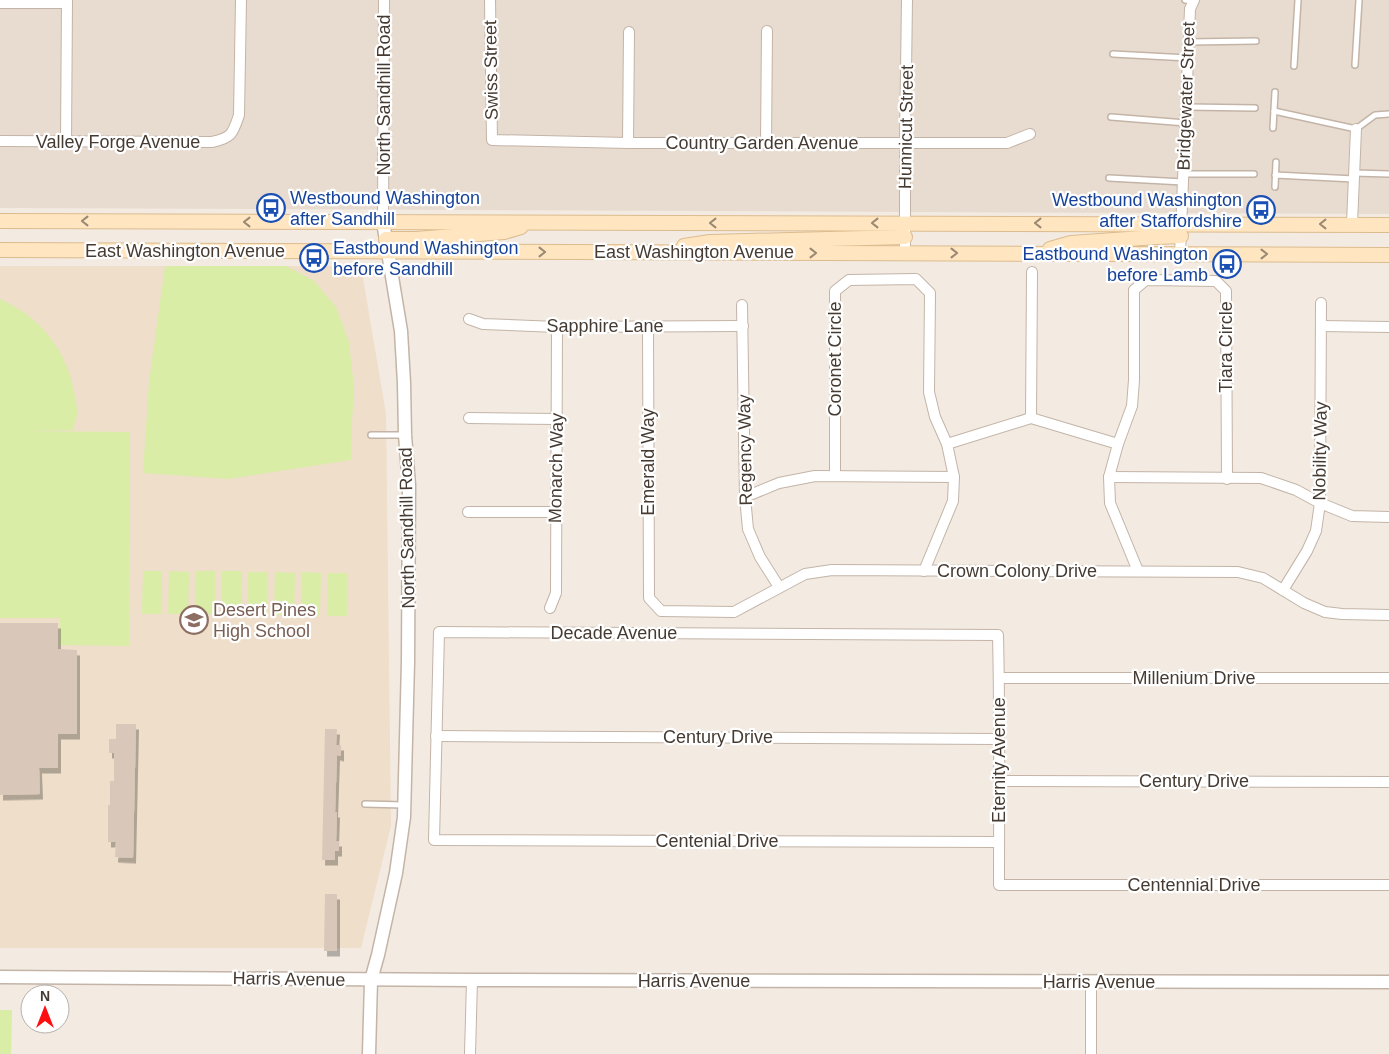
<svg xmlns="http://www.w3.org/2000/svg" width="1389" height="1054" font-family="Arial,sans-serif">
  <defs>
    <filter id="shadow"><feDropShadow dx="3" dy="5.5" stdDeviation="0" flood-color="#0004"/></filter>
  </defs>
  <rect width="100%" height="100%" fill="#f3ebe2"/>
  <!-- residential -->
  <polygon fill="#e8dcd0" points="0,0 1389,0 1389,214 0,208"/>
  <!-- education -->
  <polygon fill="#eedeca" points="0,266 361,266 386,414 391,826 361,948 0,948"/>
  <!-- green -->
  <g fill="#d9eda6">
    <polygon points="165,266 286,266 314,281 336,307 349,342 354,388 351,439 351,460 229,479 143,473 149,382"/>
    <path d="M0,299c39,17 67,51 74,93 2,7 3,16 3,23 -1,5 -3,10 -4,15l-50,1 107,1 -1,214 -69,-1v-27h-60z"/>
    <polygon points="143,571 162,571 162,614 142,614"/>
    <polygon points="169,571 189,572 188,614 168,614"/>
    <polygon points="196,571 215,571 215,614 195,614"/>
    <polygon points="222,571 242,571 241,614 222,614"/>
    <polygon points="248,572 268,572 267,615 248,614"/>
    <polygon points="275,572 295,573 294,615 274,615"/>
    <polygon points="301,572 321,573 320,615 301,615"/>
    <polygon points="328,573 348,573 347,616 327,616"/>
    <polygon points="0,1010 12,1010 11,1054 0,1054"/>
  </g>
  <!-- building -->
  <g fill="#d9c8ba" filter="url(#shadow)">
    <polygon points="0,623 58,623 58,649 77,650 77,734 58,734 58,768 39,768 40,794 0,795"/>
    <polygon points="116,724 136,724 133,858 115,857 116,842 108,842 108,805 110,805 110,781 114,781 114,753 109,753 109,739 116,739"/>
    <polygon points="325,729 337,729 336,745 341,745 341,756 337,755 335,812 337,812 336,841 339,841 339,851 335,851 335,860 322,860"/>
    <polygon points="325,894 337,894 337,951 324,951"/>
  </g>
  <g fill="none" stroke-linecap="round" stroke-linejoin="round">
    <defs>
      <g id="service">
        <polyline points="1185,0 1193,1"/>
        <polyline points="1189,42 1256,41"/>
        <polyline points="1113,54 1188,58"/>
        <polyline points="1355,65 1359,0"/>
        <polyline points="1294,66 1298,0"/>
        <polyline points="1187,107 1255,108"/>
        <polyline points="1274,111 1356,129 1375,115 1389,114"/>
        <polyline points="1111,117 1186,123"/>
        <polyline points="1273,128 1275,92"/>
        <polyline points="1354,173 1389,174"/>
        <polyline points="1184,174 1254,174"/>
        <polyline points="1275,175 1354,179"/>
        <polyline points="1109,178 1183,182"/>
        <polyline points="1275,187 1276,162"/>
        <polyline points="371,435 405,435"/>
        <polyline points="365,804 404,805"/>
      </g>
      <g id="minor">
        <polyline points="490,0 492,140 628,143 1007,143 1030,134"/>
        <polyline points="0,3 67,3"/>
        <path d="M0,141l212,1c20,-4 21,-9 27,-27l2,-115"/>
        <polyline points="66,142 67,0"/>
        <polyline points="628,143 629,32"/>
        <polyline points="766,144 767,31"/>
        <polyline points="383,222 384,0"/>
        <polyline points="1352,224 1356,129"/>
        <polyline points="905,253 905,143 907,0"/>
        <polyline points="1180,254 1190,9 1194,0"/>
        <polyline points="742,305 745,497 748,529 760,557 779,587"/>
        <polyline points="469,319 483,324 557,327 743,326"/>
        <polyline points="1321,326 1389,327"/>
        <polyline points="648,327 649,598 661,611 734,612 805,574 832,570 1238,572 1263,578 1304,603 1325,612 1342,614 1389,615"/>
        <polyline points="469,418 557,419"/>
        <polyline points="1031,418 1032,272"/>
        <polyline points="947,444 1031,418 1118,444 1109,477 1110,503 1138,571"/>
        <polyline points="1118,444 1132,406 1134,380 1134,290 1146,280 1216,281 1226,291 1227,479"/>
        <polyline points="835,476 835,291 849,280 916,279 930,293 929,392 935,417 947,444 954,477 953,501 924,571"/>
        <polyline points="1109,477 1261,478 1296,490 1320,503 1352,516 1389,517"/>
        <polyline points="745,497 779,483 815,476 954,477"/>
        <polyline points="468,512 556,512"/>
        <polyline points="1283,590 1307,551 1316,531 1320,503 1321,303"/>
        <polyline points="550,608 556,593 557,327"/>
        <polyline points="999,678 1389,678"/>
        <polyline points="436,736 999,739"/>
        <polyline points="999,781 1389,782"/>
        <path d="M999,842l-565,-2 5,-208 559,3c2,83 1,166 1,250h390"/>
        <polyline points="1091,982 1091,1054"/>
        <polyline points="470,1054 472,980"/>
      </g>
      <g id="tertiary">
        <polyline points="0,977 472,980 1389,982"/>
        <polyline points="369,1054 371,980 378,955 396,873 404,817 408,662 409,485 405,435 404,383 401,331 383,222"/>
      </g>
      <g id="secondary">
        <polyline points="0,221 1389,225"/>
        <polyline points="386,239 416,239 504,232 521,227"/>
        <polyline points="684,246 710,242 905,237"/>
        <polyline points="1050,249 1071,243 1157,237 1181,236"/>
        <polyline points="0,250 1389,255"/>
      </g>
    </defs>
    <!-- service casing -->
    <use href="#service" stroke="#c3b4a7" stroke-width="8"/>
    <!-- minor casing -->
    <use href="#minor" stroke="#c3b4a7" stroke-width="12"/>
    <!-- tertiary casing -->
    <use href="#tertiary" stroke="#c3b4a7" stroke-width="15"/>
    <!-- secondary casing -->
    <use href="#secondary" stroke="#dcbb8e" stroke-width="16"/>
    <!-- service -->
    <use href="#service" stroke="#fff" stroke-width="5"/>
    <!-- minor -->
    <use href="#minor" stroke="#fff" stroke-width="10"/>
    <!-- tertiary -->
    <use href="#tertiary" stroke="#fff" stroke-width="12"/>
    <!-- secondary -->
    <use href="#secondary" stroke="#ffe6c1" stroke-width="14"/>
  </g>
  <!-- one-way arrows -->
  <defs><path id="oneway-chevron" d="M-2-3.5L2.5 0L-2 3.5" fill="none" stroke-width="1.6" stroke-linecap="round" stroke-linejoin="round" transform="scale(1.25)"/></defs>
  <g stroke="#998872">
    <use href="#oneway-chevron" transform="translate(85 221) rotate(-180)"/>
    <use href="#oneway-chevron" transform="translate(247 222) rotate(-180)"/>
    <use href="#oneway-chevron" transform="translate(713 223) rotate(-180)"/>
    <use href="#oneway-chevron" transform="translate(875 223) rotate(-180)"/>
    <use href="#oneway-chevron" transform="translate(1038 223) rotate(-180)"/>
    <use href="#oneway-chevron" transform="translate(1323 224) rotate(-180)"/>
    <use href="#oneway-chevron" transform="translate(542 252)"/>
    <use href="#oneway-chevron" transform="translate(813 253)"/>
    <use href="#oneway-chevron" transform="translate(954 253)"/>
    <use href="#oneway-chevron" transform="translate(1264 254)"/>
  </g>
  <!-- icons -->
  <defs>
    <symbol id="bus-ring" viewBox="-11 -11 22 22"><circle r="9.5" fill="#fff" stroke="#1a4fb4" stroke-width="1.5"/><path d="M-5-6H5V4H4V6H2V4H-2V6H-4V4H-5ZM-3.5-4V0h7V-4ZM-3.5 1.2v1.5H-2V1.2ZM2 1.2v1.5H3.5V1.2Z" fill="#1a4fb4"/></symbol>
    <symbol id="school-ring" viewBox="-11 -11 22 22"><circle r="9.5" fill="#fff" stroke="#8d6e63" stroke-width="1.5"/><path d="M0-5L7-2L0 1L-7-2ZM-4 1L0 2.5L4 1V4Q0 6-4 4Z" fill="#8d6e63"/></symbol>
  </defs>
  <g fill-rule="evenodd">
    <use href="#bus-ring" x="255" y="192" width="32" height="32"/>
    <use href="#bus-ring" x="1245" y="194" width="32" height="32"/>
    <use href="#bus-ring" x="298" y="242" width="32" height="32"/>
    <use href="#bus-ring" x="1211" y="248" width="32" height="32"/>
    <use href="#school-ring" x="178" y="604" width="32" height="32"/>
  </g>
  <g text-anchor="middle" dominant-baseline="central" stroke-width="4.5" stroke-linejoin="round" paint-order="stroke">
    <!-- street labels -->
    <g font-size="18" fill="#463b32" stroke="#fff">
      <text transform="translate(491 70) rotate(-91)">Swiss Street</text>
      <text transform="translate(384 95) rotate(-90)">North Sandhill Road</text>
      <text transform="translate(1186 96) rotate(-88)">Bridgewater Street</text>
      <text transform="translate(906 127) rotate(-89)">Hunnicut Street</text>
      <text x="118" y="142">Valley Forge Avenue</text>
      <text x="762" y="143">Country Garden Avenue</text>
      <text x="185" y="251">East Washington Avenue</text>
      <text x="694" y="252">East Washington Avenue</text>
      <text x="605" y="326">Sapphire Lane</text>
      <text transform="translate(1226 347) rotate(-90)">Tiara Circle</text>
      <text transform="translate(835 359) rotate(-90)">Coronet Circle</text>
      <text transform="translate(745 450) rotate(-91)">Regency Way</text>
      <text transform="translate(1320 451) rotate(-89)">Nobility Way</text>
      <text transform="translate(648 462) rotate(-90)">Emerald Way</text>
      <text transform="translate(556 468) rotate(-89)">Monarch Way</text>
      <text transform="translate(407 528) rotate(-91)">North Sandhill Road</text>
      <text x="1017" y="571">Crown Colony Drive</text>
      <text x="614" y="633">Decade Avenue</text>
      <text x="1194" y="678">Millenium Drive</text>
      <text x="718" y="737">Century Drive</text>
      <text transform="translate(999 760) rotate(-90)">Eternity Avenue</text>
      <text x="1194" y="781">Century Drive</text>
      <text x="717" y="841">Centenial Drive</text>
      <text x="1194" y="885">Centennial Drive</text>
      <text transform="translate(289 979) rotate(1)">Harris Avenue</text>
      <text x="694" y="981">Harris Avenue</text>
      <text x="1099" y="982">Harris Avenue</text>
    </g>
    <!-- transit labels -->
    <g font-size="18" fill="#164399" stroke="#fff" text-anchor="start">
      <text x="290" y="198">Westbound Washington<tspan x="290" dy="21">after Sandhill</tspan></text>
      <text x="1242" y="200" text-anchor="end">Westbound Washington<tspan x="1242" dy="21">after Staffordshire</tspan></text>
      <text x="333" y="248">Eastbound Washington<tspan x="333" dy="21">before Sandhill</tspan></text>
      <text x="1208" y="254" text-anchor="end">Eastbound Washington<tspan x="1208" dy="21">before Lamb</tspan></text>
    </g>
    <!-- education labels -->
    <g font-size="18" fill="#785e54" stroke="#fff" text-anchor="start">
      <text x="213" y="610">Desert Pines<tspan x="213" dy="21">High School</tspan></text>
    </g>
  </g>
  <!-- north arrow -->
  <g transform="translate(45 1009)"><circle r="24" fill="#ffffff" stroke="#b5b1ad"/>
  <path d="M0-4L9 19L0 12L-9 19Z" fill="#ff0e11"/>
  <text y="-8" font-size="14" font-weight="bold" text-anchor="middle" fill="#463b32">N</text>
  </g>
</svg>
